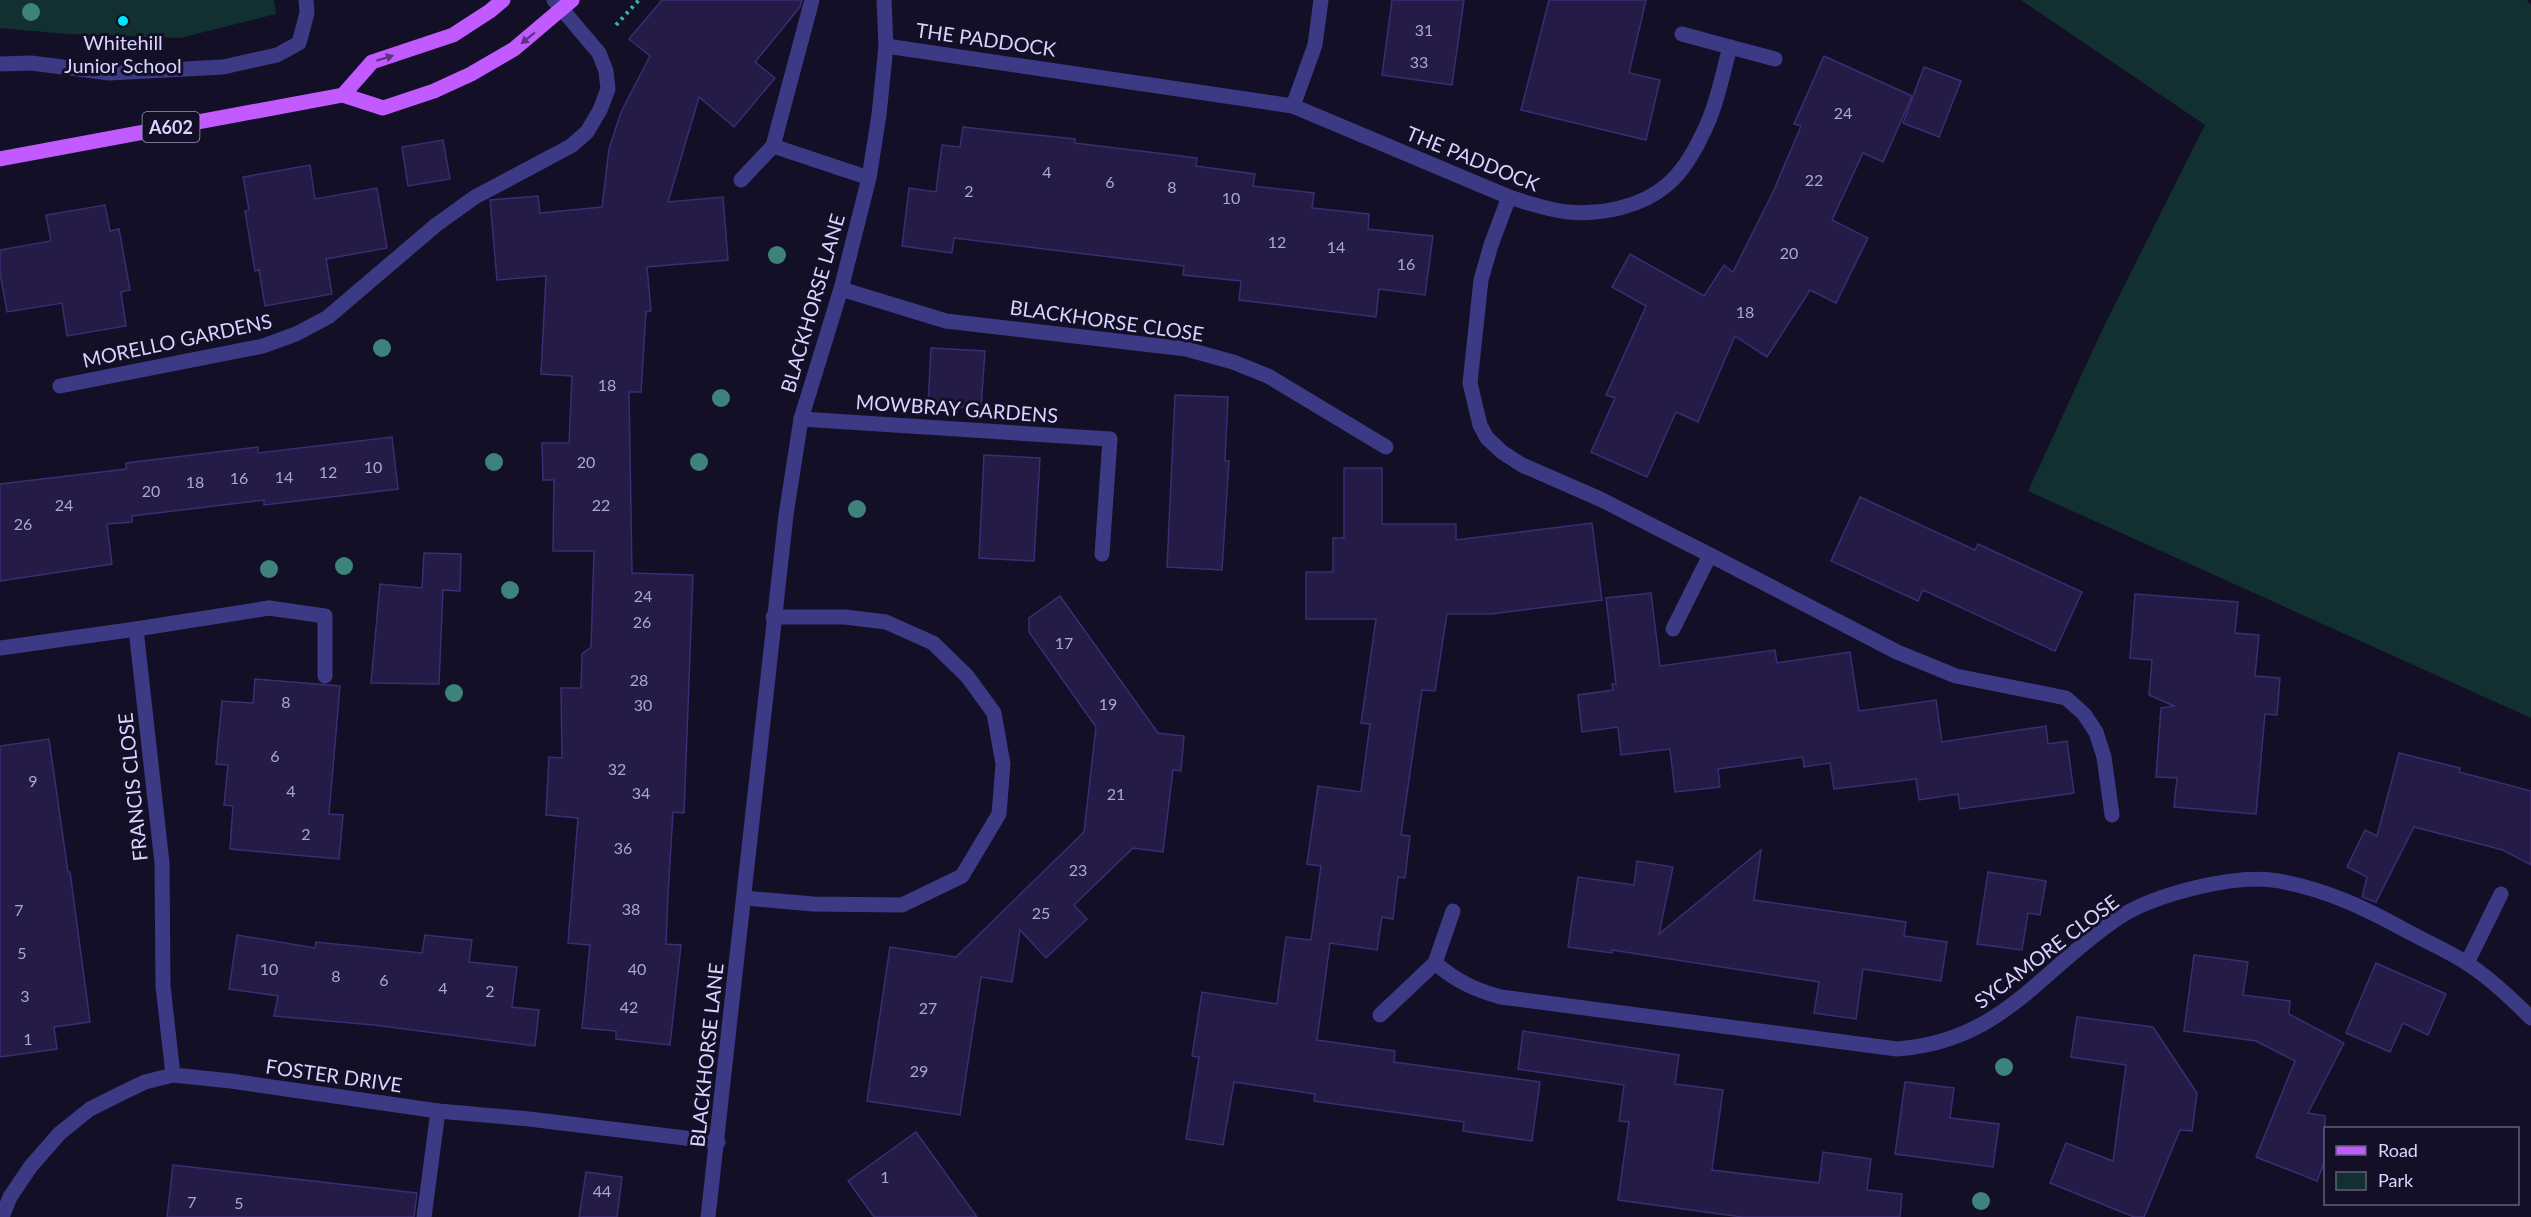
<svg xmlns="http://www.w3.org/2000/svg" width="2531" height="1217" font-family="Lato,sans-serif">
  <rect width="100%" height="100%" fill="#130f26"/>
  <!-- green -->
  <g fill="#12302f">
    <polygon points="0,0 274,0 276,14 180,38 66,34 0,28"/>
    <polygon points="2021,0 2527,0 2531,5 2531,718 2028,491 2104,326 2205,125"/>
  </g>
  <!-- building -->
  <g fill="#241b47" stroke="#3b2d73" stroke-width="1.5">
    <polygon points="662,0 802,0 800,7 755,62 775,78 734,127 699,97 668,202 723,197 728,260 647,267 651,311 646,312 641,392 629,392 632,573 693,575 684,813 673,812 668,894 666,944 681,945 670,1045 616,1039 616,1031 582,1028 590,945 568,943 578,818 546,815 549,757 562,758 561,688 581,688 582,654 591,647 594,551 553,551 554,480 543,480 542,443 569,443 572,376 541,374 546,276 497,280 490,200 538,196 540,213 602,207 609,149 621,112 650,56 629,39"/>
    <polygon points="1392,0 1464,0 1452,85 1382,75"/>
    <polygon points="1549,0 1646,0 1629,73 1660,80 1646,140 1521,110"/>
    <polygon points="1824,56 1912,96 1883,162 1863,153 1832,220 1868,238 1836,303 1810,290 1767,357 1735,336 1698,422 1676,412 1647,477 1591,452 1615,398 1606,395 1646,306 1612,287 1630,254 1704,296 1724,265 1733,272 1774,190 1801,126 1794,124"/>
    <polygon points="1924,67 1961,81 1939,137 1903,123"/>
    <polygon points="963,127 1075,139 1075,143 1197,158 1196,166 1255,174 1253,186 1314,193 1312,208 1369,214 1368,229 1433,236 1425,295 1379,289 1376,317 1239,300 1241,281 1183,275 1184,266 954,238 952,253 902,246 909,188 936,192 942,145 960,147"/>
    <polygon points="443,140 450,179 408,186 402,147"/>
    <polygon points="310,165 315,199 377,188 387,248 326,259 332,294 265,306 259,270 255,271 245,211 249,210 243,177"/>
    <polygon points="105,205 110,231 119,229 130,290 121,292 126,326 67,336 62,303 7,312 0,273 0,250 51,241 46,215"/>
    <polygon points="931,348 985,351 981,408 928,406"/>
    <polygon points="1175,395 1228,397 1225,461 1229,461 1222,570 1167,567"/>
    <polygon points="392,437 398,489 264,505 264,500 132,516 132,522 107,524 112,564 0,581 0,484 126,469 126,463 258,447 258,453"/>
    <polygon points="984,455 1040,458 1034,561 979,558"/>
    <polygon points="1344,468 1382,468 1382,524 1456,524 1456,540 1592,523 1602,600 1491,614 1447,614 1435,691 1422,690 1401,835 1410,836 1405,878 1398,877 1393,919 1382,917 1377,950 1330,943 1317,1040 1395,1051 1394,1062 1540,1082 1532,1141 1463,1131 1464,1122 1314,1101 1315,1094 1234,1082 1223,1145 1186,1139 1199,1057 1192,1056 1202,992 1277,1004 1286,937 1311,940 1321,866 1307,864 1318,786 1361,792 1370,724 1361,723 1376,619 1306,619 1306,572 1333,572 1333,538 1344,538"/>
    <polygon points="1860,497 1975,550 1978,544 2082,592 2055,651 1923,590 1918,601 1831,561"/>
    <polygon points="424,553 461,554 460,591 443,590 439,684 371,683 380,584 422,588"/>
    <polygon points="1651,593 1660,666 1775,650 1777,663 1850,652 1859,711 1936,700 1942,742 2046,726 2048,744 2067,741 2074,793 1960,809 1958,794 1919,800 1916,779 1834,789 1830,763 1804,767 1803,757 1718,769 1720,787 1675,792 1670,749 1621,755 1618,727 1582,732 1578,695 1613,690 1612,684 1616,684 1606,598"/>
    <polygon points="2135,594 2238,602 2235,633 2259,635 2255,676 2280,678 2277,715 2265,714 2256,814 2174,807 2177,778 2156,777 2161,708 2174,706 2149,695 2152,660 2130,658"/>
    <polygon points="1060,596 1158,733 1184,736 1181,771 1173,770 1163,852 1133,848 1074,905 1087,919 1046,958 1020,930 1012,982 981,977 960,1115 867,1101 890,947 956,957 1084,832 1096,727 1029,632 1029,618"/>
    <polygon points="255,679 340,686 329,814 343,815 339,859 230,849 233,806 224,805 228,765 216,764 222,701 253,703"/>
    <polygon points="49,739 68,872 70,872 90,1022 54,1027 57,1049 0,1057 0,746"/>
    <polygon points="2399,753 2460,768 2459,772 2531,791 2531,865 2503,850 2414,827 2376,902 2362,897 2367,877 2347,867 2365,830 2377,836"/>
    <polygon points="1761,850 1754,900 1906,922 1904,936 1947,942 1941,981 1863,969 1856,1019 1814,1013 1819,982 1612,950 1612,953 1568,947 1578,877 1634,885 1637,861 1673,867 1659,934"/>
    <polygon points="1988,872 2046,881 2040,915 2028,913 2022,950 1977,944"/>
    <polygon points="237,935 315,948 316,942 422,953 425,935 472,940 469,962 517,967 512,1007 539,1010 535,1046 374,1025 274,1016 278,996 229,989"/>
    <polygon points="2194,955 2248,962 2243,995 2290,1001 2289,1014 2344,1043 2308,1113 2325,1116 2325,1160 2317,1181 2256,1157 2295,1061 2256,1041 2184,1031"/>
    <polygon points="2376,963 2446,994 2428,1035 2403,1023 2390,1052 2346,1033"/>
    <polygon points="2077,1017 2153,1027 2197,1093 2192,1131 2180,1130 2144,1217 2134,1217 2050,1183 2066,1143 2113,1161 2126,1065 2071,1057"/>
    <polygon points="1523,1031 1679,1055 1675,1084 1723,1090 1712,1170 1819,1183 1823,1152 1871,1159 1867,1190 1902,1194 1900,1217 1742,1217 1618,1200 1629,1122 1619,1121 1624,1085 1518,1069"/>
    <polygon points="1905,1082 1954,1088 1950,1118 1999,1124 1993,1167 1895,1154"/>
    <polygon points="916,1132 977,1217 874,1217 848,1181"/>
    <polygon points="173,1165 417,1193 414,1217 167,1217"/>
    <polygon points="586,1172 622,1177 617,1217 579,1217"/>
  </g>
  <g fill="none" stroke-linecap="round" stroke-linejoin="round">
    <!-- path -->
    <polyline stroke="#2fb8b0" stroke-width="4" stroke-dasharray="3 4.5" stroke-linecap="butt" points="616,25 639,0"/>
    <!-- lane -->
    <g stroke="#3d3a85" stroke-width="15">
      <polyline points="812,0 773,146 869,178"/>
      <polyline points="741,180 773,146"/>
      <polyline points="1509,197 1491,245 1481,280 1470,383 1480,425 1487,438 1502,452 1522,465 1600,499 1710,555 1673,629"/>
      <polyline points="1102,554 1110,439"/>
      <polyline points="1710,555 1897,652 1956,676 2066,698 2084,714 2096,732 2104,757 2112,815"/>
      <polyline points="269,608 325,616 325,676"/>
      <polyline points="2467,963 2501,894"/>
    </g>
    <!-- street -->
    <g stroke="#3d3a85" stroke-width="15">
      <polyline points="1682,34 1730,47"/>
      <polyline points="886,46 1293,106 1315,45 1321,0"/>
      <polyline points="0,64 31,63 109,73 223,67 277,55 299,43 307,13 306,0"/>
      <path d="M1293,106l216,91c19,6 39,13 59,15 33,3 74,-5 100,-28 14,-12 26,-32 34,-49 14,-26 20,-59 28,-88l45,12"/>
      <polyline points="841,289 946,321 1186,349 1233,362 1268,376 1386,447"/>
      <polyline points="60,386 263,346 296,334 328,317 436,225 475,197 571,146 587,132 600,110 608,89 606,71 599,53 554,0"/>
      <polyline points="801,419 1110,439"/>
      <polyline points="0,648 136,629"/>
      <polyline points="745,898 813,904 902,905 962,876 999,814 1003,764 994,713 967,676 933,643 886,622 845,617 773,617"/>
      <path d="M1453,911l-18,52c21,18 40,27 66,34l396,52c106,-8 142,-78 221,-131 37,-24 118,-45 161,-37 46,8 86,27 126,49 20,11 41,20 60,32 24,15 46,36 66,56"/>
      <polyline points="1380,1015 1435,963"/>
      <polyline points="173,1075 163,986 162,863 136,629 269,608"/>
      <polyline points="2,1217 10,1197 31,1166 60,1133 90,1109 120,1094 145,1082 173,1075 231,1081 438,1111 529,1119 718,1142"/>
      <polyline points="424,1217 438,1111"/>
      <polyline points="708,1217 786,515 801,419 841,289 869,178 879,115 886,46 884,0"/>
    </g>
    <!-- primary -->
    <g stroke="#c25bff" stroke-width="15">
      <polyline points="343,95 372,62 453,35 490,11 503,0"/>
      <polyline points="0,159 343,95 383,108 434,91 471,74 514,49 572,0"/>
    </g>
  </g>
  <!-- trees -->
  <g fill="#3d827b">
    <circle cx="31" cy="12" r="9"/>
    <circle cx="777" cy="255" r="9"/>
    <circle cx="382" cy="348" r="9"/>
    <circle cx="721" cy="398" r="9"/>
    <circle cx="494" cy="462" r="9"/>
    <circle cx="699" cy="462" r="9"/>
    <circle cx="857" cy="509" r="9"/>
    <circle cx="344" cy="566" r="9"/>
    <circle cx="269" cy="569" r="9"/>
    <circle cx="510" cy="590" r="9"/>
    <circle cx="454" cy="693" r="9"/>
    <circle cx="2004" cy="1067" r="9"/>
    <circle cx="1981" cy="1201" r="9"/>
  </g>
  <!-- one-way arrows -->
  <defs><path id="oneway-solid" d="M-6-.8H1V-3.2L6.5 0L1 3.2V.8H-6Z" transform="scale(1.5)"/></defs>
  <g fill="#623188">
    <use href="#oneway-solid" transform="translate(528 38) rotate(141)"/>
    <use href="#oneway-solid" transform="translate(385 58) rotate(-17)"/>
  </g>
  <!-- markers -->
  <circle fill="#00e5ff" stroke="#130f26" stroke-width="2" cx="123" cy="21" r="6"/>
  <g text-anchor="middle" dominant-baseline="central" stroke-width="6" stroke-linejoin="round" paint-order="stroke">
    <!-- number labels -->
    <g font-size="16" fill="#aca6d1">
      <text x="1424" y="29">31</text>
      <text x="1419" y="61">33</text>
      <text x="1843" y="112">24</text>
      <text x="1047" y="171">4</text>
      <text x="1814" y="179">22</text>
      <text x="1110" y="181">6</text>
      <text x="1172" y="186">8</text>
      <text x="969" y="190">2</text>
      <text x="1231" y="197">10</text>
      <text x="1277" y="241">12</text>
      <text x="1336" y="246">14</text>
      <text x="1789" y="252">20</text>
      <text x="1406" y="263">16</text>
      <text x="1745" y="311">18</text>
      <text x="607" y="384">18</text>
      <text x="586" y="461">20</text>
      <text x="373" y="466">10</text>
      <text x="328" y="471">12</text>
      <text x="284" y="476">14</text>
      <text x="239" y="477">16</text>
      <text x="195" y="481">18</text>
      <text x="151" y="490">20</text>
      <text x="64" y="504">24</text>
      <text x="601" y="504">22</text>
      <text x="23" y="523">26</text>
      <text x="643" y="595">24</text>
      <text x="642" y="621">26</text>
      <text x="1064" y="642">17</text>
      <text x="639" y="679">28</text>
      <text x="286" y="701">8</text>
      <text x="1108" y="703">19</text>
      <text x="643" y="704">30</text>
      <text x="275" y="755">6</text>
      <text x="617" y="768">32</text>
      <text x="33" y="780">9</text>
      <text x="291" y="790">4</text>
      <text x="641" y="792">34</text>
      <text x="1116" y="793">21</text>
      <text x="306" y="833">2</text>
      <text x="623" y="847">36</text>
      <text x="1078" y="869">23</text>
      <text x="631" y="908">38</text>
      <text x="19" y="909">7</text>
      <text x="1041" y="912">25</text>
      <text x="22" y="952">5</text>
      <text x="269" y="968">10</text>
      <text x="637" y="968">40</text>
      <text x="336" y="975">8</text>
      <text x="384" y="979">6</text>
      <text x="443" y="987">4</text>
      <text x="490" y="990">2</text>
      <text x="25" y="995">3</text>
      <text x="629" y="1006">42</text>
      <text x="928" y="1007">27</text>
      <text x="28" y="1038">1</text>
      <text x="919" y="1070">29</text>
      <text x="885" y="1176">1</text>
      <text x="602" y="1190">44</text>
      <text x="192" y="1201">7</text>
      <text x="239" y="1202">5</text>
    </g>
    <!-- shield labels -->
    <rect fill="#130f26" stroke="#9e99be" stroke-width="1.5" x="142.5" y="112" width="57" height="30" rx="4.5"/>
    <g font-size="18" font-weight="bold" fill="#d9d4ff">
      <text x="171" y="127">A602</text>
    </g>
    <!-- street labels -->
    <g font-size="20" fill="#d9d4ff" stroke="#130f26">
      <text transform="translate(986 39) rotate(8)">THE PADDOCK</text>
      <text transform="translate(1473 158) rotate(22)">THE PADDOCK</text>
      <text transform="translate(812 303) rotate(-74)">BLACKHORSE LANE</text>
      <text transform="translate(1107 320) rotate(8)">BLACKHORSE CLOSE</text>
      <text transform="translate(177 340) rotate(-12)">MORELLO GARDENS</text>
      <text transform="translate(957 408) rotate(4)">MOWBRAY GARDENS</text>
      <text transform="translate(132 787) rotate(-96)">FRANCIS CLOSE</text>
      <text transform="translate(2046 951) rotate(-37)">SYCAMORE CLOSE</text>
      <text transform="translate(706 1055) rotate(-84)">BLACKHORSE LANE</text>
      <text transform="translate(334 1075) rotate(8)">FOSTER DRIVE</text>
    </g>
    <!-- poi labels -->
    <g font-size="20" fill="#d9d4ff" stroke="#130f26">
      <text x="123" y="42">Whitehill<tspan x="123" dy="23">Junior School</tspan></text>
    </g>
  </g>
  <!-- legend -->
  <rect x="2324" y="1127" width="195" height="78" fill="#130f26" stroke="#625e7d" stroke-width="1.5"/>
  <rect x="2336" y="1146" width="30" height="9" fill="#c25bff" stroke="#625e7d" stroke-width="1.5"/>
  <text x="2378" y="1157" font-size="18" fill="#d9d4ff">Road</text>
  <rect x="2336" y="1172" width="30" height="18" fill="#12302f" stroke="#625e7d" stroke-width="1.5"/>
  <text x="2378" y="1187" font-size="18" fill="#d9d4ff">Park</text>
</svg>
